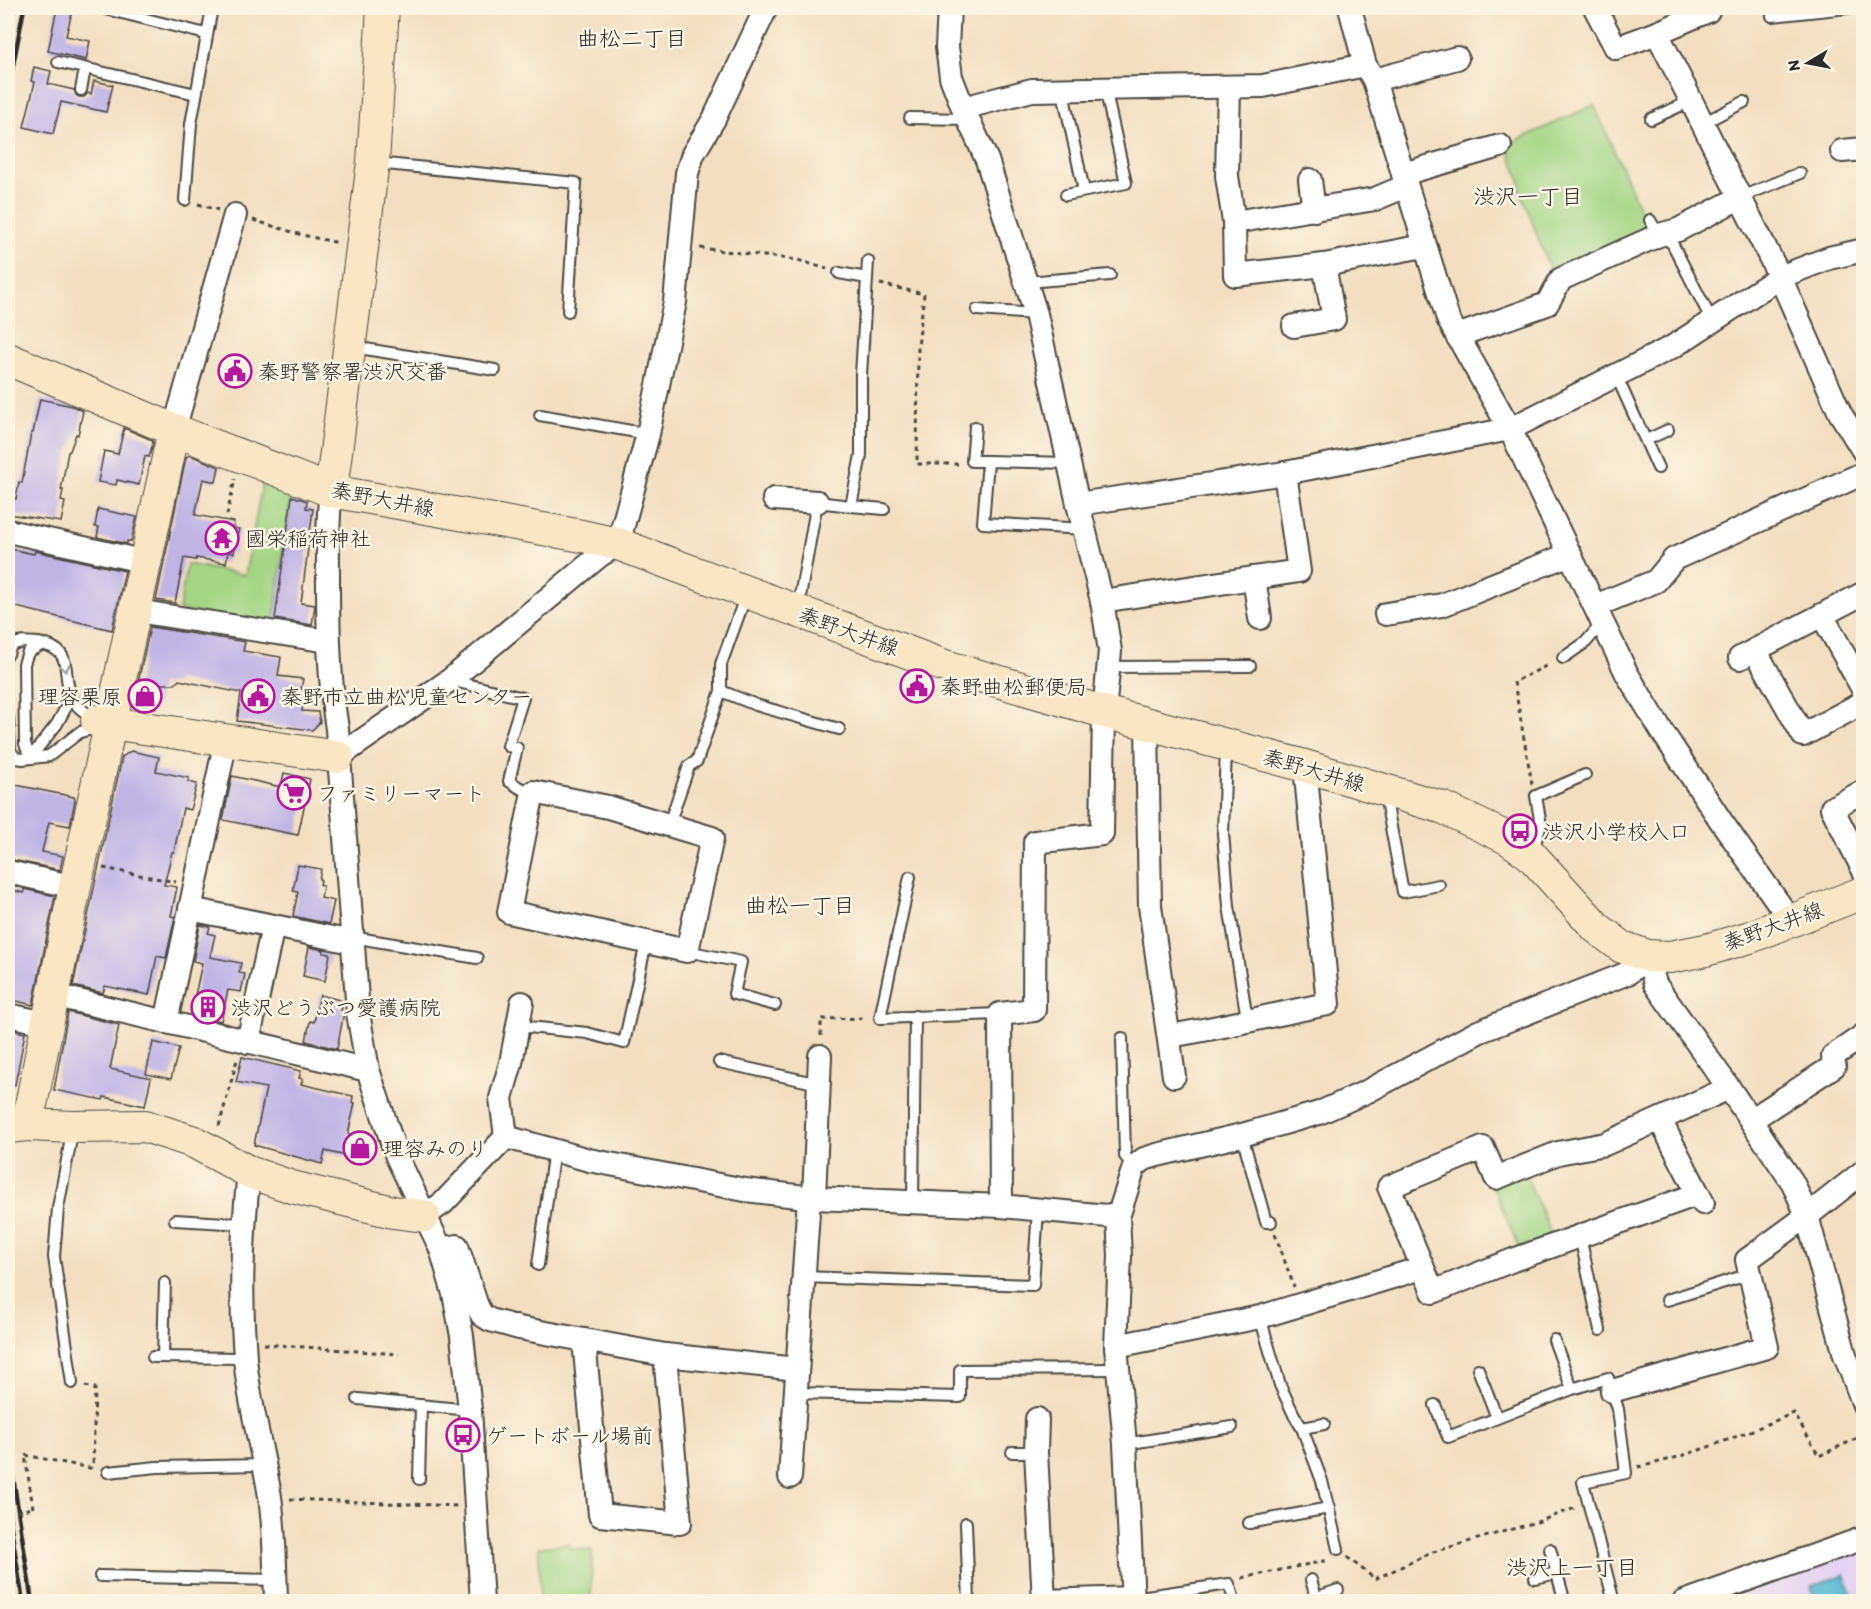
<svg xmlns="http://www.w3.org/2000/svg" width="1871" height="1609" font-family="Itim,'Klee One',sans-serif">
  <rect width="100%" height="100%" fill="#fcf5e5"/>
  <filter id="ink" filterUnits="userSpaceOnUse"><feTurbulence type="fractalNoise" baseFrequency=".0167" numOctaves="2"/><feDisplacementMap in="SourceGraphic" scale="12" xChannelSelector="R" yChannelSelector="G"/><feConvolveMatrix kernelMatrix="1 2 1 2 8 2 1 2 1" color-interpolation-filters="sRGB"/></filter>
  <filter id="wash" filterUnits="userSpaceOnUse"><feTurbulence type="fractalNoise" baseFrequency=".008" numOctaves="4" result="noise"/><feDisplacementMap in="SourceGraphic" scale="24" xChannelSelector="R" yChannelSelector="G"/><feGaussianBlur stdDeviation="1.35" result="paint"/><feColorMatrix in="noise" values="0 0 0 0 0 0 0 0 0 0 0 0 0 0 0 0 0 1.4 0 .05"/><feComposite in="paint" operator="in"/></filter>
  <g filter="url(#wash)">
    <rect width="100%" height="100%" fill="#f1dfbf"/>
    <!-- built -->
    <polygon fill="#e4d3f2" points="1863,1548 1863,1601 1719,1602 1855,1553 1856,1551"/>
    <!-- green -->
    <g fill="#a4d685" stroke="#688058" stroke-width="1.5">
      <polygon points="1594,105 1648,227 1645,234 1551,273 1520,189 1521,183 1507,145"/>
      <polygon points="263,480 292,491 273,625 179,610 187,564 245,575"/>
      <polygon points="1525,1173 1552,1236 1519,1248 1493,1186"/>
      <polygon points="569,1544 570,1549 592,1550 591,1601 540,1601 539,1547"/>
    </g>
    <!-- water -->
    <polygon fill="#53b7d2" stroke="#3f717e" stroke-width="1.5" points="1845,1574 1855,1601 1816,1601 1811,1587"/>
    <g id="blocks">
      <!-- building -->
      <g fill="#c0b4e5">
        <polygon points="57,8 73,8 66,36 90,41 86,60 48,51"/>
        <polygon points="34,67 51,71 48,84 74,90 76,95 79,97 84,97 88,93 91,94 94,81 113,85 106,112 61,102 53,134 24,127 35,82 31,81"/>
        <polygon points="40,399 72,406 83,411 78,435 76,434 70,451 68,452 61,490 63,490 61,501 65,502 61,522 8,514 8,497 16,499 19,482 22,483 31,433 33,433"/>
        <polygon points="124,428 152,440 153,443 149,457 145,456 139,485 117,480 116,485 98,482 104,451 118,454"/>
        <polygon points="190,455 219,467 216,482 203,479 195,515 234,522 233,528 239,529 234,553 228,552 226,563 196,558 196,560 184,558 175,603 156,600 186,457"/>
        <polygon points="292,496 307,501 306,508 313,509 301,603 315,605 312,625 275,619"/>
        <polygon points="98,509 137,517 131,541 127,541 127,544 97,537 99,527 95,527"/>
        <polygon points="11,549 34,554 35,551 125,571 112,630 8,605 10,583 8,583 8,554 10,554"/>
        <polygon points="150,627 245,642 243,651 281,657 278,676 303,679 301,689 305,690 302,711 318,712 320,722 312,730 237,721 241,693 179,680 175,684 161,684 156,708 142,706 135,696"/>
        <polygon points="131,751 159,757 156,771 189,778 188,782 197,784 190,810 183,808 174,852 172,852 164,885 177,887 171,916 175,917 166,958 157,956 149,995 105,986 103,993 73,986 122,757"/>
        <polygon points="284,773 310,779 298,835 223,820 232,776 281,787"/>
        <polygon points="11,784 74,797 75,800 70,826 49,822 42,852 63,856 60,870 8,859 8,785 11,785"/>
        <polygon points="298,865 321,869 319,879 321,880 320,885 323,886 321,898 334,901 329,924 293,916 298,892 293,891"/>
        <polygon points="8,889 24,893 24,889 55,896 33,1005 8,999"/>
        <polygon points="200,925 210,927 208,933 215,935 210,957 241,963 239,973 245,974 241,992 228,990 221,1021 191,1014 202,963 193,961"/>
        <polygon points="309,947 324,950 323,953 330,954 325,981 303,976"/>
        <polygon points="320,995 340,1000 338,1006 342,1007 341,1011 344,1012 337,1049 306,1041 310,1021 314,1022"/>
        <polygon points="68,1012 119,1025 110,1069 151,1078 145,1106 104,1097 103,1100 54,1090"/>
        <polygon points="8,1029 25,1033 15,1085 8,1084"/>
        <polygon points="153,1042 179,1048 171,1079 146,1074"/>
        <polygon points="242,1057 301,1071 299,1078 303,1079 301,1084 353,1096 352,1103 355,1103 348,1134 371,1140 366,1161 325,1151 322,1164 254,1145 266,1088 236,1082"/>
      </g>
    </g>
  </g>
  <g filter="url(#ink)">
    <use href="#blocks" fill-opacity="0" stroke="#494641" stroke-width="1.5"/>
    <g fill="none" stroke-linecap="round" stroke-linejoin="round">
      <defs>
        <g id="lane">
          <polyline points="102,8 206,34"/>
          <polyline points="1772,16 1847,8"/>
          <polyline points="58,62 196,94"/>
          <polyline points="81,90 85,69"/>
          <polyline points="1059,90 1064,97 1084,191"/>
          <polyline points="910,118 968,119"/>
          <polyline points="1651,119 1691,101"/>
          <polyline points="1703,123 1744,102"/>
          <polyline points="376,163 576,183 568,311"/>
          <polyline points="1066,195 1126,183 1105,88"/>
          <polyline points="1741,197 1800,173"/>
          <polyline points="185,200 191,124 212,8"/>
          <polyline points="1650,220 1659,235 1672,243 1712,321"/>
          <polyline points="867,278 868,261"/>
          <polyline points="1027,282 1110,275"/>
          <polyline points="977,310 1036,314"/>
          <polyline points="353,347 495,370"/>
          <polyline points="1616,375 1658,468"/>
          <polyline points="540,415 648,434"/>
          <polyline points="975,427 972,461 988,461"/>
          <polyline points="1646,440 1668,430"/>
          <polyline points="1068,463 988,461 983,523 1084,529"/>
          <polyline points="851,506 884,509"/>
          <polyline points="798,608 817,502 851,506 861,455 861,375 867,278 839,273"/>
          <path d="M8,654l3,-9c10,-4 16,-3 27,-2 37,7 23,26 33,53 3,10 18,19 26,25l-9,9 -8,2 -31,24 -26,3 -7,-1 -6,-7 -2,-34"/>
          <polyline points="1563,658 1586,642 1602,623"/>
          <polyline points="1109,667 1250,666"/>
          <polyline points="450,680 523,698 508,746 517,748 509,781 520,788 533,792"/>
          <polyline points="721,691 756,705 839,729"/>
          <polyline points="1226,749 1223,833 1229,906 1247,1019"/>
          <polyline points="30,758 25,744 24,664 28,652 41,645"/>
          <polyline points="30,758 57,724 71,698"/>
          <polyline points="1385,795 1403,892 1439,885"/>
          <polyline points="669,824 689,766 697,761 721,691 721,664 746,595"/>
          <polyline points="1532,852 1541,825 1536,796 1585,775"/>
          <polyline points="910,877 880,1018 1000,1014"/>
          <polyline points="352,937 477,958"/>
          <polyline points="687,951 741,962 734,994 775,1005"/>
          <polyline points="519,1026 587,1033 624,1043 646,943"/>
          <polyline points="1122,1038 1125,1156 1134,1167"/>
          <polyline points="719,1062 819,1084"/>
          <polyline points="1242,1135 1266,1222 1271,1222"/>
          <polyline points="913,1202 915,1016"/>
          <polyline points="175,1220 243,1224"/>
          <polyline points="1580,1236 1600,1330"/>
          <polyline points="538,1265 554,1149"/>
          <polyline points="803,1277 1033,1285 1038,1209"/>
          <polyline points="1667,1300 1750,1274"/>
          <polyline points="1260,1317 1280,1385 1294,1415 1302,1428 1322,1481 1338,1549"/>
          <polyline points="1554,1340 1572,1389"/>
          <polyline points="153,1357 245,1358"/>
          <polyline points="163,1357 165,1283"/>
          <polyline points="1478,1369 1497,1418"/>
          <polyline points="72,1383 54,1257 58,1208 73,1128"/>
          <polyline points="795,1393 960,1397 960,1370 1118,1369"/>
          <polyline points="358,1399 470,1410"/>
          <polyline points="1435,1405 1448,1437 1572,1389 1608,1378 1618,1409 1626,1473 1583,1482 1614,1602"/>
          <polyline points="1302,1428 1324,1424"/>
          <polyline points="1125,1444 1232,1427"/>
          <polyline points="1012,1452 1036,1452"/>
          <polyline points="108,1472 157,1467 264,1465"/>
          <polyline points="419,1479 421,1405"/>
          <polyline points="966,1523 969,1602"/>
          <polyline points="1249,1523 1329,1508"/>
          <polyline points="1550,1549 1565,1602"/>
          <polyline points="100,1576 275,1580"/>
          <polyline points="1535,1578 1557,1573"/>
          <polyline points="1311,1580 1316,1597"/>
          <polyline points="1133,1598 1229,1584 1235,1602"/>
          <polyline points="1025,1602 1044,1602"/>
          <polyline points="1303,1602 1338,1590"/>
        </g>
        <g id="street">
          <polyline points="949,8 947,47 951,77 963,108 987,160 1036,314 1078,504 1102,601 1110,651 1104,712 1102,834 1035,842 1034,1010 1000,1014 1001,1206"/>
          <polyline points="1350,8 1365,65 1374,80 1448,319 1510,429 1627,674 1663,733 1721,821 1791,921"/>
          <polyline points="1595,8 1616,48 1657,33 1780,277 1840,413 1864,452"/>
          <polyline points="1657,33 1708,11"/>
          <polyline points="1374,80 1457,58"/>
          <polyline points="1229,87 1227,176 1234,222 1375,199 1406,186"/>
          <polyline points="963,108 1032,90 1263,86 1365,65"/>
          <polyline points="1842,151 1864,149"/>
          <polyline points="1403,174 1500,146"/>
          <polyline points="1310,180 1314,210"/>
          <polyline points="1234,222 1235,275 1324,265 1424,246"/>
          <polyline points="1294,326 1334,319 1324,265"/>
          <polyline points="1457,336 1547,304 1561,279 1659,235 1678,230 1741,197"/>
          <polyline points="174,430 235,215"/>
          <path d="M331,491c-4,30 -3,59 -3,89 0,50 1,99 9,149l21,284 10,57 29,87 44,92 13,45 8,42 8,74 12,192"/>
          <polyline points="774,499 817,502"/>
          <polyline points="1078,504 1285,473 1510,429 1674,346 1780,277 1829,258 1864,250"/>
          <polyline points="8,531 146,562"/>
          <polyline points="1254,578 1260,618"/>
          <polyline points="1102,601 1299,571 1285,473"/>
          <polyline points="1595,606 1656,581 1674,559 1864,473"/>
          <polyline points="136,611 328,641"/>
          <polyline points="1386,614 1442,605 1570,554"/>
          <polyline points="1822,615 1864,691"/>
          <polyline points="1755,650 1803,735 1864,702"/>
          <polyline points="1740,658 1864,593"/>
          <polyline points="1147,724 1150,906 1174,1076"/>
          <polyline points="338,757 450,680 599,556 618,544 648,434 675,302 687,173 693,154 714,119 766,8"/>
          <polyline points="1864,791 1832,808 1864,871"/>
          <polygon points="533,792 608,807 712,838 687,951 509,912"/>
          <polyline points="8,872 75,887"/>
          <polyline points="190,909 352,942"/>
          <polyline points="53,995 368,1070"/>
          <polyline points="8,1015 46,1023"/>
          <polyline points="166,1022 226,740"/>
          <path d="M1169,1036c53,-8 106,-22 159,-32l-23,-238"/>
          <polyline points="248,1042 273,926"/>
          <polyline points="1660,1120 1703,1203"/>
          <polyline points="1751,1120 1834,1066 1833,1056 1864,1035"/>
          <polyline points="506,1137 589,1160 745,1190 814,1198 1001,1206 1118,1217"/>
          <polyline points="506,1137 501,1098 511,1063 522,1003"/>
          <path d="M249,1172c-7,62 -9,124 -4,186 4,47 18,92 25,139 5,35 5,69 6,105"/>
          <polyline points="1698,1194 1513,1260 1433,1292 1389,1187 1483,1148 1496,1178 1558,1153 1605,1144 1729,1088"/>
          <polyline points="814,1198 820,1056"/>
          <polyline points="424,1216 443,1203 506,1137"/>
          <polyline points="441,1249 457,1246 477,1306 482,1315 490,1320 519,1328 665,1355 797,1369"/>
          <polyline points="584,1340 600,1515 680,1523 665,1355"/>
          <polyline points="1116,1346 1260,1317 1422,1268"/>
          <polyline points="1612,1391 1767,1347 1747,1260 1807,1216 1864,1171"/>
          <polyline points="1037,1419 1036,1452 1044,1601 1133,1598"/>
          <polyline points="790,1477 809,1198"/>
          <polyline points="1133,1602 1125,1444 1116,1346 1120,1256 1118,1217 1134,1167 1144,1159 1157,1155 1242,1135 1319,1113 1368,1091 1478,1032 1628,973 1648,956 1655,984 1729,1088 1793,1183 1807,1216 1845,1355 1864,1405"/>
          <polyline points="1684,1602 1864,1538"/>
        </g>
        <g id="secondary">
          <polyline points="8,359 174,430 331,491 582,536 618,544 942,665 1104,712 1305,766 1444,808 1509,839 1531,855 1597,928 1622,947 1648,956 1670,957 1706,950 1750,937 1864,892"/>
          <polyline points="331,491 373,162 383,8"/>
          <polyline points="97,721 338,757"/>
          <polyline points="27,1125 75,887 174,430"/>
          <polyline points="8,1127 27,1125 74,1127 145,1126 194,1142 249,1172 292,1187 393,1212 424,1216"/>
        </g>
      </defs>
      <!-- lane casing -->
      <use href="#lane" stroke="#494641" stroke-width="14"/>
      <!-- street casing -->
      <use href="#street" stroke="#494641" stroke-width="26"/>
      <!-- secondary casing -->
      <use href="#secondary" stroke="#494641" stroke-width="34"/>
      <!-- path -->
      <g stroke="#494641" stroke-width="3" stroke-dasharray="4.5 4.5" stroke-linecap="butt">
        <polyline points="198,204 218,210"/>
        <polyline points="253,220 302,235 339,243"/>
        <polyline points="700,248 798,260 827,269"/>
        <polyline points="880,284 924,294 918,347 917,464 959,464"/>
        <polyline points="227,515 235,479"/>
        <polyline points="1532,784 1514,682 1550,664"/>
        <polyline points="103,868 176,882"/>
        <polyline points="821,1036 821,1019 867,1018"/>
        <polyline points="219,1126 237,1060"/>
        <polyline points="1275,1234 1294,1287"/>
        <polyline points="264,1344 399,1354"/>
        <polyline points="85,1386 95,1388 93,1468"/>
        <path d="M1638,1467c54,-11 105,-33 156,-54l25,43 45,-21"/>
        <polyline points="290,1499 457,1506"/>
        <polyline points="33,1508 25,1455 95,1469"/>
        <polyline points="1347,1557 1375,1579 1433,1552 1540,1521 1575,1508"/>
        <polyline points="1242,1578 1329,1560"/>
      </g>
      <!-- lane -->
      <use href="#lane" stroke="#fff" stroke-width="10"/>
      <!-- street -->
      <use href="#street" stroke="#fff" stroke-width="22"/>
      <!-- secondary -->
      <use href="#secondary" stroke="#f9e7c3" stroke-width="32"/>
      <!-- rail -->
      <g stroke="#2b2b2b" stroke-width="4.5">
        <polyline points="8,38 14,8"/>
        <polyline points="8,91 24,8"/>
        <polyline points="8,1444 32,1602"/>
        <polyline points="8,1509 23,1602"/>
      </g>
      <!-- path-bridge -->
      <polyline stroke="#494641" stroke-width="3" stroke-dasharray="4.5 4.5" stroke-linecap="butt" points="8,1513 33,1508"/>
    </g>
    <!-- one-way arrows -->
    <defs><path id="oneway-chevron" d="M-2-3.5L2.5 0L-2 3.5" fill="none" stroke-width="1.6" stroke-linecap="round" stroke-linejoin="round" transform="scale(1.5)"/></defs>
    <use stroke="#a0a0a0" href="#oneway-chevron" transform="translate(65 668) rotate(78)"/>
  </g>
  <!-- icons -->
  <defs>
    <symbol id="civic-ring" viewBox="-11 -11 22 22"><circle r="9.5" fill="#fcf5e5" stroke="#b5179e" stroke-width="1.5"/><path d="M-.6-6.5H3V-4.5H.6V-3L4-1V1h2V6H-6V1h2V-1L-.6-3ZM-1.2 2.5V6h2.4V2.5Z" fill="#b5179e"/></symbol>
    <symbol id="temple-ring" viewBox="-11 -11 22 22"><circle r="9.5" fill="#fcf5e5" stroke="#b5179e" stroke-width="1.5"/><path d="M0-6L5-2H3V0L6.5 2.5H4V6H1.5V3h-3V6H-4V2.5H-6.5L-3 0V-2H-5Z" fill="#b5179e"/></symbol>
    <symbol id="shop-ring" viewBox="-11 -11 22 22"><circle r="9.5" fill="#fcf5e5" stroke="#b5179e" stroke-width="1.5"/><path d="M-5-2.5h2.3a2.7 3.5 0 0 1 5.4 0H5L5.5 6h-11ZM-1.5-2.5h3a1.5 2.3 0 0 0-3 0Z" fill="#b5179e"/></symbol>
    <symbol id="supermarket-ring" viewBox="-11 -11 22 22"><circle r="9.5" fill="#fcf5e5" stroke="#b5179e" stroke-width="1.5"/><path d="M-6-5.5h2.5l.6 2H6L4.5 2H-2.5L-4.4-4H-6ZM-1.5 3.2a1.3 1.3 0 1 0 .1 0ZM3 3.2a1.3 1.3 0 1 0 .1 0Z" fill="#b5179e"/></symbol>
    <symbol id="bus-ring" viewBox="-11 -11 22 22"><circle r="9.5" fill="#fcf5e5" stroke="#b5179e" stroke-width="1.5"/><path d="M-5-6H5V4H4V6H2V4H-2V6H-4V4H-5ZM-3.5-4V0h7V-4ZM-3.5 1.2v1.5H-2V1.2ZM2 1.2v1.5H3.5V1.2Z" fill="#b5179e"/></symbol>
    <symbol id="building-ring" viewBox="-11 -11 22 22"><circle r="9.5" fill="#fcf5e5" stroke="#b5179e" stroke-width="1.5"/><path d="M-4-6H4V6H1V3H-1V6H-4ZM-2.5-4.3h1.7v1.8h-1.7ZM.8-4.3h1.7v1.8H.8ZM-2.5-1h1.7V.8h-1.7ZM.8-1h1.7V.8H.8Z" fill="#b5179e"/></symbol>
  </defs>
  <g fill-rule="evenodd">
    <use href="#civic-ring" x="216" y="352" width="38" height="38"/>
    <use href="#temple-ring" x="203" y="519" width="38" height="38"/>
    <use href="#civic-ring" x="898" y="667" width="38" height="38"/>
    <use href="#shop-ring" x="126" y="677" width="38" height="38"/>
    <use href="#civic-ring" x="239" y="677" width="38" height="38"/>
    <use href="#supermarket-ring" x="275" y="774" width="38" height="38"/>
    <use href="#bus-ring" x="1501" y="812" width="38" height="38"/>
    <use href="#building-ring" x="189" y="988" width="38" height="38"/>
    <use href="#shop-ring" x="341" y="1129" width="38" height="38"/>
    <use href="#bus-ring" x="444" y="1416" width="38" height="38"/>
  </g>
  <g text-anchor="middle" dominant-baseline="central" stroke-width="5" stroke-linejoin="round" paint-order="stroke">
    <!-- poi labels -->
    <g font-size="21" fill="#2b2b2b" stroke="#fcf5e5" text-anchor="start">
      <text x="258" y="371">秦野警察署渋沢交番</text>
      <text x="245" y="538">國栄稲荷神社</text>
      <text x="940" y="686">秦野曲松郵便局</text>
      <text x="122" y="696" text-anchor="end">理容栗原</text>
      <text x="281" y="696">秦野市立曲松児童センター</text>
      <text x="317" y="793">ファミリーマート</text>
      <text x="1543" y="831">渋沢小学校入口</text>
      <text x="231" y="1007">渋沢どうぶつ愛護病院</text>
      <text x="383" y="1148">理容みのり</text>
      <text x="486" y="1435">ゲートボール場前</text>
    </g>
    <!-- street labels -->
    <g font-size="21" fill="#2b2b2b" stroke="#fcf5e5">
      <text transform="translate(383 499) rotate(11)">秦野大井線</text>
      <text transform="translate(849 631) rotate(20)">秦野大井線</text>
      <text transform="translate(1314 770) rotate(16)">秦野大井線</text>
      <text transform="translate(1773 926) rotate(-20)">秦野大井線</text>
    </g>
    <!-- neighbourhood labels -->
    <g font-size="22" fill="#2b2b2b" stroke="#fcf5e5">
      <text x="632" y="38">曲松二丁目</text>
      <text x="1528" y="196">渋沢一丁目</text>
      <text x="800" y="905">曲松一丁目</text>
      <text x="1572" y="1567">渋沢上一丁目</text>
    </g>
  </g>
  <!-- margin -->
  <rect width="1871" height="1609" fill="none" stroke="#fcf5e5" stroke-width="30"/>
  <!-- north arrow -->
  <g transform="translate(1808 63) rotate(260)" stroke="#fcf5e5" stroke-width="4.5" paint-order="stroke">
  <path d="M0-4.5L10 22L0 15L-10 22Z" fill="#2b2b2b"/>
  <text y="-9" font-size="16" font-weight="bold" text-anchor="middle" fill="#2b2b2b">N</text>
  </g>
</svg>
